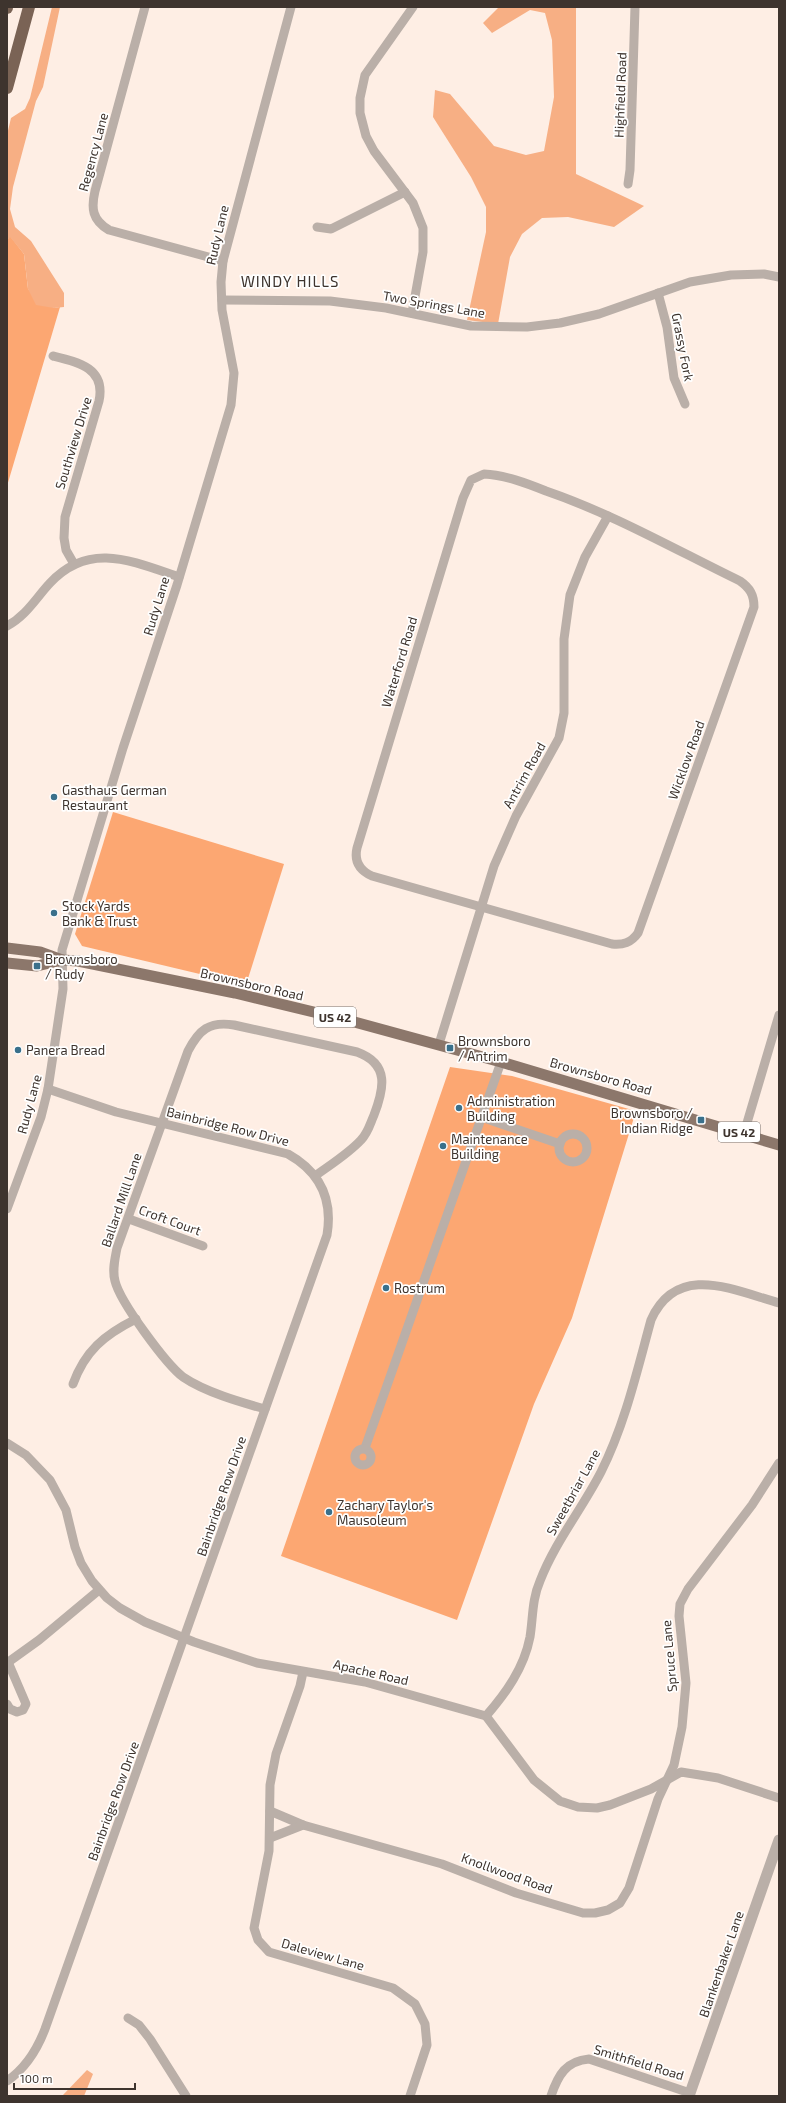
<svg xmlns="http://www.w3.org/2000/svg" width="786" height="2103" font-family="'Exo 2',sans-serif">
  <rect width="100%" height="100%" fill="#feeee4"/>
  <!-- green -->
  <g fill="#fca772">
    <polygon points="10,236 24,254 28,289 54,308 60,307 7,486 7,240"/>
    <polygon points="113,812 284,864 246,985 82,946 75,934"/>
    <polygon points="450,1067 512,1076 636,1111 572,1318 534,1404 457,1620 281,1556"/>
  </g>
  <!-- forest -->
  <g fill="#f7af84">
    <polygon points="52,7 60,7 43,87 36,101 13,187 10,209 15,227 31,241 64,293 64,307 54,308 36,305 28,289 24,254 10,237 7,240 7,135 11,118 25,109 30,98"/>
    <polygon points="499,7 576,7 576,174 644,206 614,227 568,217 542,218 522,234 510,257 498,324 467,320 486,232 486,207 471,177 433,117 435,90 450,94 494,146 526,155 544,151 554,97 552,40 545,13 530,10 492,33 483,23"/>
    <polygon points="87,2070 93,2074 84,2096 62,2096"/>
  </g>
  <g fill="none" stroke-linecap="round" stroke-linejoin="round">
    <!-- minor -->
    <g stroke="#baafa8" stroke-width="9">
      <path d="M145,7l-50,184c-4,17 -3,29 14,39l114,31"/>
      <polyline points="628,184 630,170 635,7"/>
      <polyline points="317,227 331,229 405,192"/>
      <polyline points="658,293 667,327 674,378 685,404"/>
      <polyline points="222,300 330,301 386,308 471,326 527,327 560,323 599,314 690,282 731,275 764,274 779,277"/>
      <polyline points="412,313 423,252 423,228 413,203 374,151 366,136 360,113 360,98 365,75 413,7"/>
      <path d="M53,356c25,6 53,12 46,45l-34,116 -1,21 2,12 8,14"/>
      <path d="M484,474c21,1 42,9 62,17 67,23 130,59 194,90 10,7 14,14 14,26l-116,326c-7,10 -15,12 -26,11l-240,-68c-13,-6 -18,-15 -15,-28l106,-350 8,-18z"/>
      <path d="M7,626c19,-10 29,-28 43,-43 39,-42 82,-22 129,-6"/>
      <polyline points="439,1044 494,866 516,816 559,738 564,713 564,639 570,595 585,557 608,516"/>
      <polyline points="481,1117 560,1144"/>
      <polyline points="744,1133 779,1015"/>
      <circle cx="573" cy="1148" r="14"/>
      <polyline points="7,1209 41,1117 48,1089 63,989 62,950 123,748 177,585 231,405 234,373 222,310 221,282 223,261 291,7"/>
      <polyline points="129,1219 203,1246"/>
      <path d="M73,1384c12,-33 31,-49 63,-65"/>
      <path d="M265,1409c-25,-7 -60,-17 -82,-32 -17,-13 -63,-75 -68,-96 -3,-11 0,-22 2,-33l71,-197c11,-21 21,-30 46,-26l123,27c33,12 27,37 17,63 -4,9 -6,18 -13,25 -13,14 -31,25 -46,36"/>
      <polyline points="7,1443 26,1455 50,1480 66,1510 75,1547 81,1563 92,1581 107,1598 120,1608 145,1622 194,1642 257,1663 365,1682 486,1716 534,1780 560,1801 578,1807 597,1808 610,1805 651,1789 681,1772 718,1778 779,1798"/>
      <polyline points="365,1448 501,1062"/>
      <circle cx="363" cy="1457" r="8"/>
      <polyline points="7,1663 39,1640 99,1590"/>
      <polyline points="303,1672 300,1686 276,1754 270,1785 269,1851 254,1928 258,1940 269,1952 393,1988 415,2004 425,2024 427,2045 410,2096"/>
      <polyline points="7,1704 10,1709 17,1712 23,1710 26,1704 8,1662"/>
      <path d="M486,1716c20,-23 38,-48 44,-79 3,-19 2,-38 10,-56 15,-39 42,-72 61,-109 24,-48 36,-101 50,-152 26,-58 82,-30 128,-17"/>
      <polyline points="270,1811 303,1825 442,1864 516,1893 583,1913 595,1913 608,1910 620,1903 629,1888 658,1799 674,1765 682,1727 686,1683 679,1616 680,1604 688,1589 752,1505 779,1463"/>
      <polyline points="270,1838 303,1825"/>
      <polyline points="128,2018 139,2025 150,2039 186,2096"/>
      <path d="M7,2081c19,-13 30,-31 38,-52l282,-794c6,-36 -7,-63 -39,-81l-172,-42 -68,-23"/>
      <path d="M551,2096c7,-21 15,-35 38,-37l101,34"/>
    </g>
    <!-- tertiary -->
    <polyline stroke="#baafa8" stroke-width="11" points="689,2096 779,1840"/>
    <!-- primary -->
    <g stroke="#8c776b" stroke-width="11">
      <polyline points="7,948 40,952 62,960"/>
      <polyline points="7,963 37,966 62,960 78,961 235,993 347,1020 501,1062 779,1145"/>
    </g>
    <!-- motorway -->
    <g stroke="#7a6355" stroke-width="12">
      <polyline points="7,8 7,7"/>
      <polyline points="7,88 29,7"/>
    </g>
  </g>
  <!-- markers -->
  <g fill="#3a708b" stroke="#fff" stroke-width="1.5">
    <circle cx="54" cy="797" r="4"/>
    <circle cx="54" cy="913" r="4"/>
    <rect x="33" y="962" width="8" height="8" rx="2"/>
    <rect x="446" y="1044" width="8" height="8" rx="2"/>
    <circle cx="18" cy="1050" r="4"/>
    <circle cx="459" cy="1108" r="4"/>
    <rect x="697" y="1116" width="8" height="8" rx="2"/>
    <circle cx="443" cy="1146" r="4"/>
    <circle cx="386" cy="1288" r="4"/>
    <circle cx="329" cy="1512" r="4"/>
  </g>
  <g text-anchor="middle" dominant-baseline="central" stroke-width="3.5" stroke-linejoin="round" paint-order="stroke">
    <!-- shield labels -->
    <g fill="#fff" stroke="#78716d" stroke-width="1">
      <rect x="314" y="1007" width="42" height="20" rx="3"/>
      <rect x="718" y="1122" width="42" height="20" rx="3"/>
    </g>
    <g font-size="12" font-weight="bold" fill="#3e342e">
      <text x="335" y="1017">US 42</text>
      <text x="739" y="1132">US 42</text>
    </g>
    <!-- street labels -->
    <g font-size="13" fill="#3e342e" stroke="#fff">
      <text transform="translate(620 95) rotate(-88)">Highfield Road</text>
      <text transform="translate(93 152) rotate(-75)">Regency Lane</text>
      <text transform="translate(217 235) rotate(-77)">Rudy Lane</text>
      <text transform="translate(434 304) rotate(10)">Two Springs Lane</text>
      <text transform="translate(683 347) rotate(79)">Grassy Fork</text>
      <text transform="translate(73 443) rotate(-73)">Southview Drive</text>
      <text transform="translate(156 606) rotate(-73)">Rudy Lane</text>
      <text transform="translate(399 662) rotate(-73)">Waterford Road</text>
      <text transform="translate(686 760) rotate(-70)">Wicklow Road</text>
      <text transform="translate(524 775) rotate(-61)">Antrim Road</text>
      <text transform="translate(252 984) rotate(13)">Brownsboro Road</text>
      <text transform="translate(601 1076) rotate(16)">Brownsboro Road</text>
      <text transform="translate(29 1104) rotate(-75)">Rudy Lane</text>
      <text transform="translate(228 1126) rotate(14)">Bainbridge Row Drive</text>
      <text transform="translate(121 1200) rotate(-71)">Ballard Mill Lane</text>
      <text transform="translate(170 1220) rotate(20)">Croft Court</text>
      <text transform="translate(573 1492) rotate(-61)">Sweetbriar Lane</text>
      <text transform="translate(221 1496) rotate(-71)">Bainbridge Row Drive</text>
      <text transform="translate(669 1656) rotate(-95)">Spruce Lane</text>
      <text transform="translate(371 1672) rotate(13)">Apache Road</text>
      <text transform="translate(113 1801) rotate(-70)">Bainbridge Row Drive</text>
      <text transform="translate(507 1873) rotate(20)">Knollwood Road</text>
      <text transform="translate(323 1954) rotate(16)">Daleview Lane</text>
      <text transform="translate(721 1964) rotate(-71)">Blankenbaker Lane</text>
      <text transform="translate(639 2062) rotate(17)">Smithfield Road</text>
    </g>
    <!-- poi labels -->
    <g font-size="13" fill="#3e342e" stroke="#fff" text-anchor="start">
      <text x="62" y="790">Gasthaus German<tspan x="62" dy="15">Restaurant</tspan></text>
      <text x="62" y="906">Stock Yards<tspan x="62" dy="15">Bank &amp; Trust</tspan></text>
      <text x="45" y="959">Brownsboro<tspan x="45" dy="15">/ Rudy</tspan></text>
      <text x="458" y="1041">Brownsboro<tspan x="458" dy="15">/ Antrim</tspan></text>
      <text x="26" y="1050">Panera Bread</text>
      <text x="467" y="1101">Administration<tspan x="467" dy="15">Building</tspan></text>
      <text x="693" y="1113" text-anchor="end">Brownsboro /<tspan x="693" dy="15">Indian Ridge</tspan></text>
      <text x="451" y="1139">Maintenance<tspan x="451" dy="15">Building</tspan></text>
      <text x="394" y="1288">Rostrum</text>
      <text x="337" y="1505">Zachary Taylor's<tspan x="337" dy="15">Mausoleum</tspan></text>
    </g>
    <!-- quarter labels -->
    <g font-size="15" letter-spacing="1" fill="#3e342e" stroke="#fff">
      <text x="290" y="281">WINDY HILLS</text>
    </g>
  </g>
  <!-- border -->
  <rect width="786" height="2103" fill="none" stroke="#3e342e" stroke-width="16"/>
  <!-- scale -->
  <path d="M14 2083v6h121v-6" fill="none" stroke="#3e342e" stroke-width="2"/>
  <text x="20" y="2083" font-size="12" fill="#3e342e" stroke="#ffffff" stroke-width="3" paint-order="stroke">100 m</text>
</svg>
